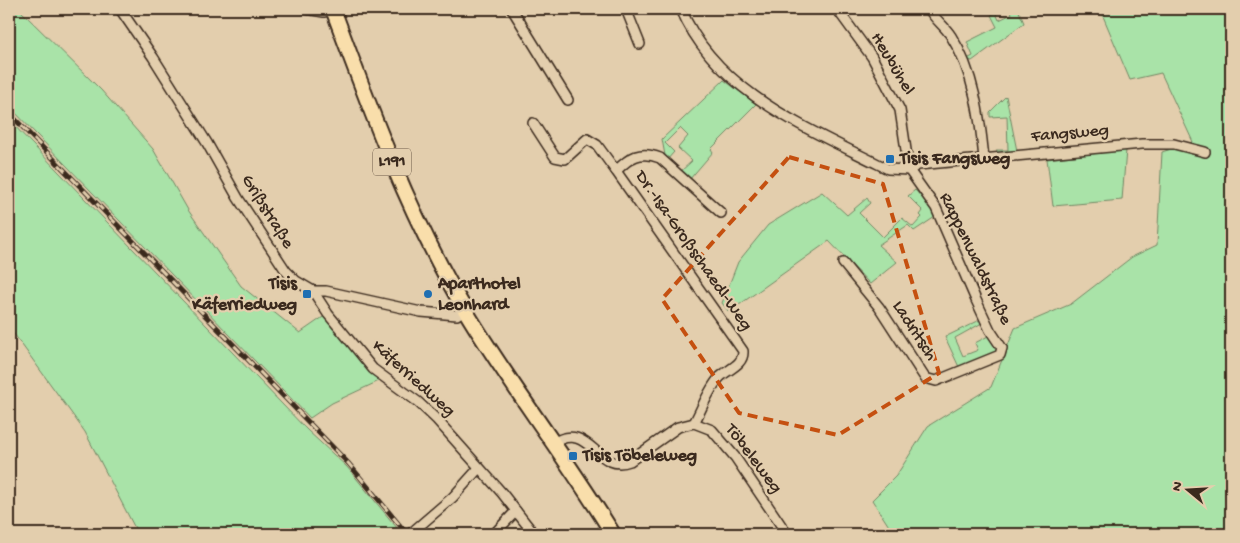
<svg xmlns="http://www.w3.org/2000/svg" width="1240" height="543" font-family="'Gochi Hand',sans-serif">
  <rect width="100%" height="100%" fill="#e3cead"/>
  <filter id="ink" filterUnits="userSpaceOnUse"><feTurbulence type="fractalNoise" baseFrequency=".02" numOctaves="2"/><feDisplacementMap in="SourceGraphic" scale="10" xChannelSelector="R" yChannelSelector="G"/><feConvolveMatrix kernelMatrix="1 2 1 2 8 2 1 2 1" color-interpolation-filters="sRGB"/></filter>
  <g filter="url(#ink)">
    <!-- green -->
    <g fill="#a9e3a8" stroke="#728663">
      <polygon points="9,9 19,9 101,90 153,149 188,210 241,286 300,333 326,315 379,381 332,403 310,418 9,106"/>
      <polygon points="1010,9 1018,9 1024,23 972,61 967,59 973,56 967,42 997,27 991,15 996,13 999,20 1012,14"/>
      <polygon points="1100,9 1231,9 1231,534 894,534 872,500 896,476 928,426 991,387 1015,328 1071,304 1132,257 1157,245 1162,152 1193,142 1161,73 1130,80"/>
      <polygon points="724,80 756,104 711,149 713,152 689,180 680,172 692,161 678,148 688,136 680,128 665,143 674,152 666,161 662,139"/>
      <polygon points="1006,96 1017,151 997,153 997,150 1008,150 1007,116 990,117 990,112"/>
      <polygon points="9,120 307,430 347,467 402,534 138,534 85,432 9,327"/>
      <polygon points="1126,150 1122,200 1053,206 1047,159"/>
      <polygon points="915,190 928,204 935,217 914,231 908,225 878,245 897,262 870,284 829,241 729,312 722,303 738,262 768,225 822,192 847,215 867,198 870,203 859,213 883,237 902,218 913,227 922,217 920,215 923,211 908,196"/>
      <polygon points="982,319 982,323 955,338 963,356 978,350 975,343 990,335 997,347 996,352 959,367 945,337"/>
    </g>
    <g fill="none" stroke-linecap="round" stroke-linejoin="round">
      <defs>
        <g id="minor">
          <polyline points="120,9 153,57 207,143 238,198 286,271 296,281 313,291 326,291 421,312 457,315 465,309"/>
          <polyline points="306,9 324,12 333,9"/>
          <polyline points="512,9 568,100"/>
          <polyline points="626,9 640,44"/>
          <path d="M681,9c34,81 123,118 197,155l10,5 21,1"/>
          <polyline points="837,9 872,57 900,110 909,170 936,208 976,300 990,330 1002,348 1000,355 936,381 925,378 879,307 843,263"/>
          <path d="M929,9c6,11 16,17 22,27 23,36 29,81 33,123"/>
          <polyline points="533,123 555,157 565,159 587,139 597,145 616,171"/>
          <polyline points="909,170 918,165 1142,144 1174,144 1205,152"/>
          <polyline points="313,291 328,314 373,369 418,402 437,420 502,493 534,534"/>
          <path d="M694,423c8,-14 15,-35 26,-46 8,-8 24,-12 23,-26l-127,-180c14,-14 24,-21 44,-13l61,55"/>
          <path d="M553,443c37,-23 43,31 77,18l48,-34 16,-4 18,7 23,27 52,77"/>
          <polyline points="410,534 453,497 479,468"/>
          <polyline points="494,534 516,511"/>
        </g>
        <path id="primary" d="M333,9c38,103 76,206 132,301 46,77 102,148 148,224"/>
      </defs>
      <!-- minor casing -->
      <use href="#minor" stroke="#3b2a1e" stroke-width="12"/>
      <!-- primary casing -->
      <use href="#primary" stroke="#3b2a1e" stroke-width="18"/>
      <!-- minor -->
      <use href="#minor" stroke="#e3cead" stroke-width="9"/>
      <!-- primary -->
      <use href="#primary" stroke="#f9deab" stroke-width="14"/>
      <defs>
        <polyline id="rail" points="9,113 349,464 407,534"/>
      </defs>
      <!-- rail casing -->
      <use href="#rail" stroke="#3b2a1e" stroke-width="5"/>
      <!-- rail -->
      <use href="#rail" stroke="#e3cead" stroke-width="3" stroke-dasharray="9" stroke-linecap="butt"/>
    </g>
  </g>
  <!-- marked area -->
  <path fill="none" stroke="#c55010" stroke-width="4" stroke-dasharray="10 6" stroke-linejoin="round" d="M789,157l94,27 56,189 -101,62 -99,-22 -77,-114z"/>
  <!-- markers -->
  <g fill="#1f6fb2" stroke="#e3cead" stroke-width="2">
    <rect x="885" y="154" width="10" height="10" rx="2.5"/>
    <rect x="302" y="289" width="10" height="10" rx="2.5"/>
    <circle cx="428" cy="294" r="5"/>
    <rect x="568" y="451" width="10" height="10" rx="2.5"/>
  </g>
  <g text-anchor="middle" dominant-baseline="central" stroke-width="4.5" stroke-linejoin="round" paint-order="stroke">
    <!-- shield labels -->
    <rect fill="#e3cead" stroke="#6d5b49" stroke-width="1" x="373" y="148.5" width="38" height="27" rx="4"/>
    <g font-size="16" font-weight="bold" fill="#3b2a1e">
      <text x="392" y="162">L191</text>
    </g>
    <!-- street labels -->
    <g font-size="18" fill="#3b2a1e" stroke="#e3cead">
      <text transform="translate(892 64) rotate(59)">Heubühel</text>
      <text transform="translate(1070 134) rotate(-5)">Fangsweg</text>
      <text transform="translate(267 212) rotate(58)">Grißstraße</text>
      <text transform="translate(693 251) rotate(55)">Dr.-Isa-Großschaedl-Weg</text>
      <text transform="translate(975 259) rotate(64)">Rappenwaldstraße</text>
      <text transform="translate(914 331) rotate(57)">Ladritsch</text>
      <text transform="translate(413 379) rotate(42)">Käferriedweg</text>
      <text transform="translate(753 459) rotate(53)">Töbeleweg</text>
    </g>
    <!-- poi labels -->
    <g font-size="18" font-weight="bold" fill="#3b2a1e" stroke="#e3cead" text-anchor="start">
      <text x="900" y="159">Tisis Fangsweg</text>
      <text x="297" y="284" text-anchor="end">Tisis<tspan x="297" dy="21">Käferriedweg</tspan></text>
      <text x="438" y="284">Aparthotel<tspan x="438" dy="21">Leonhard</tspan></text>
      <text x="583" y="456">Tisis Töbeleweg</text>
    </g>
  </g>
  <!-- margin -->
  <rect width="1240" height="543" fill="none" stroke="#e3cead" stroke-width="30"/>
  <rect x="15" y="15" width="1210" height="513" fill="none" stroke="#3b2a1e" stroke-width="2" filter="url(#ink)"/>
  <!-- north arrow -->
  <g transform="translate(1188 490) rotate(288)" stroke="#e3cead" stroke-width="4" paint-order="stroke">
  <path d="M0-4L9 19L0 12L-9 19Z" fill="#3b2a1e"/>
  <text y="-8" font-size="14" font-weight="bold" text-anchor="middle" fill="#3b2a1e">N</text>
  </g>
</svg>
